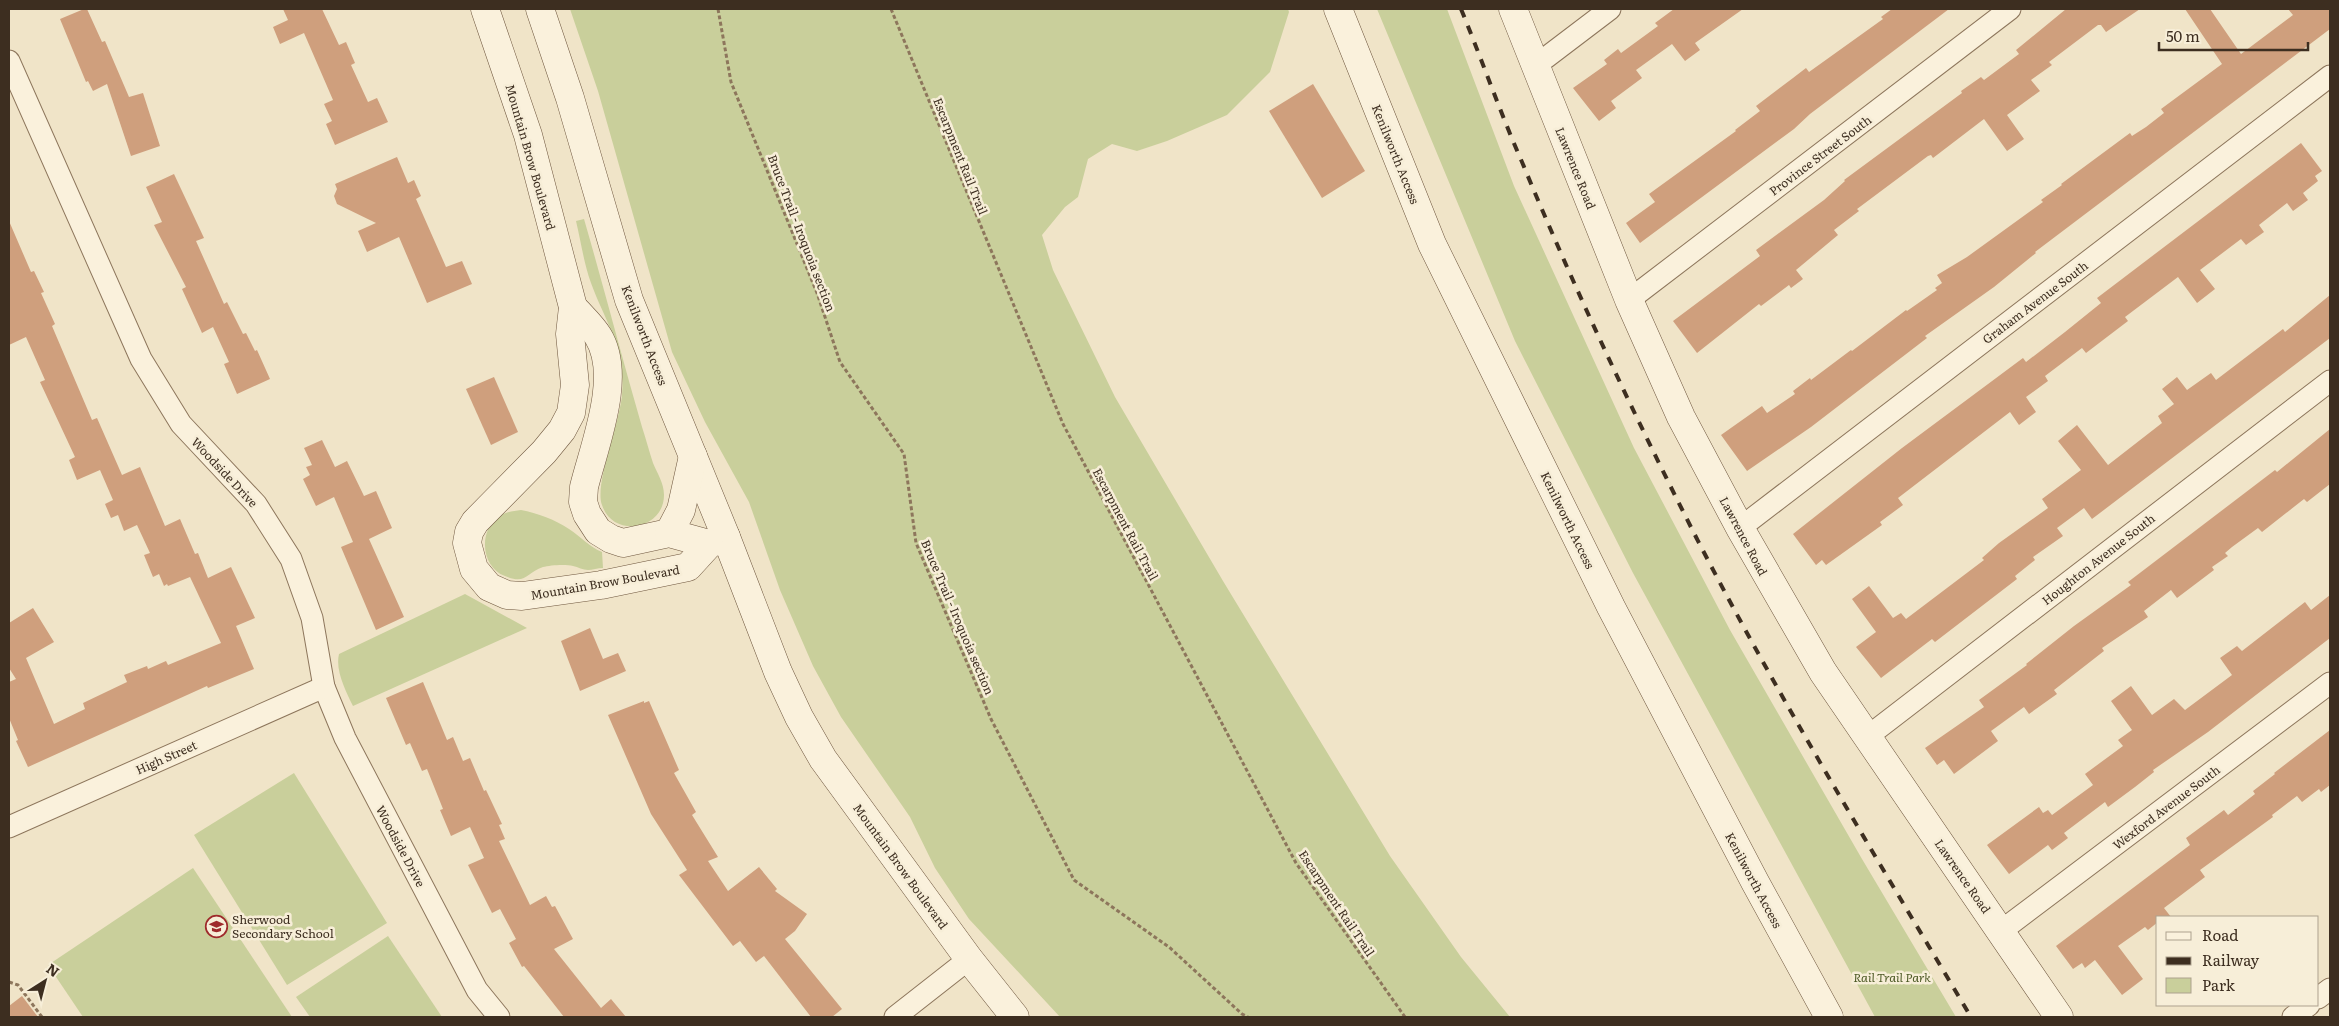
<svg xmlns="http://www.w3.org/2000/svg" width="2339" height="1026" font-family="Literata,serif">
  <rect width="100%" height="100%" fill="#f0e4c8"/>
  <!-- green -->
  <g fill="#c9cf9b">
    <polygon points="570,9 1288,9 1289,12 1270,72 1227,115 1167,141 1137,151 1112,144 1088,159 1078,197 1065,207 1042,235 1053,270 1115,397 1223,581 1390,856 1461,957 1510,1017 1060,1017 969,919 935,868 910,817 841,717 813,666 780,590 749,502 705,422 672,352 598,91"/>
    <polygon points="1377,9 1447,9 1514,186 1634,448 1730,630 1862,859 1956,1017 1875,1017 1633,573 1515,341"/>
    <path d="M584,219c20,69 38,139 58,208 4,12 7,24 11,36 4,10 11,20 11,32 0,35 -51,44 -62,10 -8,-20 18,-84 20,-110 4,-47 -16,-71 -31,-112 -7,-19 -10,-41 -15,-62z"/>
    <path d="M521,510c16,3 35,10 48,19 12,8 21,18 33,23l1,16c-5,0 -11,2 -15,2 -5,0 -10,-3 -15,-4 -7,-2 -23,-1 -30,1 -17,6 -17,18 -38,9 -24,-9 -27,-45 -6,-60 7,-4 14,-5 22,-6z"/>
    <path d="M465,594l62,34 -174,78c-7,-15 -18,-35 -14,-52z"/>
    <polygon points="294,773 387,923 287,985 194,835"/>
    <polygon points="193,868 292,1017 83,1017 48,965"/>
    <polygon points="388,936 442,1017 310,1017 296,997"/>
  </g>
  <!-- building -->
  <g fill="#cf9f7d">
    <polygon points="84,9 87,9 102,42 105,41 129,97 143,93 160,146 131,156 107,84 93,91 88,81 86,82 60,19"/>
    <polygon points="283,9 322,9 339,45 346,42 355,63 351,65 368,102 377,98 388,122 335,145 326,124 332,121 324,104 333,100 304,33 280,44 273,27 288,20"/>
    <polygon points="1674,9 1743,9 1695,43 1700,50 1685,61 1672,44 1636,70 1642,78 1611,101 1616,108 1599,121 1573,88 1607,64 1604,60 1618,49 1621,53 1658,26 1655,23"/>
    <polygon points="1892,9 1949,9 1810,114 1794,129 1640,243 1626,223 1655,202 1649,194 1736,131 1735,130 1760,111 1756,106 1793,78 1806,68 1809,72 1883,19 1881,17"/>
    <polygon points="2066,9 2140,9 2106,32 2101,25 2098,25 2049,62 2052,65 2031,80 2040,91 2007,115 2024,139 2007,151 1984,119 1933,158 1931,155 1928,156 1857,209 1859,211 1834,230 1838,235 1796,270 1803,279 1791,288 1789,285 1761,306 1759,304 1697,353 1673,321 1760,256 1756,250 1824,200 1845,181 1844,180 1962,93 1961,91 1981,77 1984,80 2019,54 2016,50"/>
    <polygon points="2185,9 2210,9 2241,54 2293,15 2288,9 2330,9 2330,29 2035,252 2036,253 1994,287 1925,336 1927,338 1811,427 1747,471 1721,435 1762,406 1767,413 1795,394 1793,391 1810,378 1811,380 1851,350 1852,351 1906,310 1907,311 1937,290 1935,288 1942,283 1937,275 1967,257 2043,202 2041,200 2062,185 2061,184 2130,133 2132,136 2146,127 2164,113 2161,109 2222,64"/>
    <polygon points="1313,84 1365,171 1322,198 1269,111"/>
    <polygon points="2301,143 2322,171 2315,176 2318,181 2303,193 2308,200 2293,211 2287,203 2259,225 2264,232 2246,245 2241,239 2200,270 2215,289 2197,303 2178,277 2125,317 2128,321 2086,353 2082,348 2045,376 2048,381 2026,397 2036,412 2019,425 2010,412 1898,498 1903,505 1880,522 1882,525 1826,565 1822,560 1816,565 1793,534 1902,448 2023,358 2026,362 2065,332 2101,303 2097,298"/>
    <polygon points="397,157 408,183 414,180 421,196 416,199 446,267 462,261 472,284 427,303 399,237 367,252 358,231 376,223 337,204 334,196 337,189 335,184"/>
    <polygon points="174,174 204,238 196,241 224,304 227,302 243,334 246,333 255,351 257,350 270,379 237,394 224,364 229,362 213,327 202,333 182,289 186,287 154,225 162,222 146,187"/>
    <polygon points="9,221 31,272 34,271 44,292 41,293 55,324 52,326 92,420 97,418 122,475 140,467 165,526 180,519 195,554 198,553 208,578 231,567 255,618 236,626 254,669 208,688 207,686 28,767 16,741 18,740 9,718 9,682 16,679 9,668 9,623 33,608 54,642 26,658 54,724 85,709 83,703 127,682 124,675 147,666 148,669 166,661 168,665 221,643 190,577 168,586 167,584 164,586 159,574 153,577 144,555 150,553 137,525 124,531 118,515 111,518 105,504 113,500 100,470 77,480 69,460 75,457 40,382 45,380 26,337 9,345"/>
    <polygon points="2330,295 2330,338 2092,519 2084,508 2057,528 2063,536 2033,557 2035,560 2015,576 2017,579 1935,642 1932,639 1881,678 1856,647 1876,632 1852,599 1869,586 1893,618 1901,613 1906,619 1984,560 1982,558 1999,543 2048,508 2042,499 2081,470 2058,441 2077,425 2108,465 2162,423 2158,416 2174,404 2162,389 2177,377 2187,390 2211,373 2216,380 2283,329 2285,332"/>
    <polygon points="494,377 518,432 491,445 466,389"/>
    <polygon points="2330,429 2330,484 2307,502 2304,499 2262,532 2258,528 2232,547 2225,553 2228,556 2212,567 2214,570 2177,598 2171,590 2144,611 2148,617 2102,648 2104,651 2054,690 2057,694 2029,714 2024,707 1991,731 1998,741 1954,774 1944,760 1937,765 1925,748 1984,707 1979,700 2027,665 2026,664 2074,626 2131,585 2128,582 2275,470 2277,472"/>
    <polygon points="322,440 335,467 347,461 364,496 376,491 392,528 369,539 404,617 376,630 341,547 353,542 334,497 316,506 303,479 310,475 306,467 312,465 304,448"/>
    <polygon points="2330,595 2330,638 2208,732 2153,770 2154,772 2135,787 2108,807 2105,802 2064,833 2068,838 2052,850 2048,845 2009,874 1987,845 2039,807 2043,813 2048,810 2052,815 2093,785 2085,774 2123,746 2118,740 2132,730 2111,701 2131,686 2152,715 2174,699 2185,710 2232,675 2220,658 2237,646 2242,651 2305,602 2311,610"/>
    <polygon points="590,628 603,659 618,653 626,671 580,691 561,641"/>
    <polygon points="423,682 447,740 453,737 463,761 470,758 484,791 486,790 502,824 499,825 505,839 499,841 530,905 546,896 552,907 555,906 573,939 554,949 601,1008 611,999 626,1017 564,1017 524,966 522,967 509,943 516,939 500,909 492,913 468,865 484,858 470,827 451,836 440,810 443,809 427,769 422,771 410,743 406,745 386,698"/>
    <polygon points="644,701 644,703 649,701 679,770 674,773 696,812 692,815 718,857 708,861 728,891 759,867 777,889 775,891 807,914 795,931 785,939 842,1009 832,1017 811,1017 764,956 756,962 740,941 733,946 679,875 687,870 651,814 608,715"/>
    <polygon points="2330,730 2330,785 2321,792 2319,789 2302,802 2297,796 2272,815 2273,817 2200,870 2205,877 2164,908 2171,917 2158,917 2158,922 2148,930 2145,927 2118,946 2143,979 2122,995 2095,960 2085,968 2082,963 2073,969 2056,946 2190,845 2186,838 2224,810 2228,815 2255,794 2253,791 2275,774 2274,773"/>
    <polygon points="22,996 38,1017 9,1017 9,1006"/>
  </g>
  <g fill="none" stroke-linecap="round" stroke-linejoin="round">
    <defs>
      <g id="street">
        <polyline points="9,61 141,359 181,424 256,504 291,559 312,618 324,687 345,738 477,990 499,1017"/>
        <polyline points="1535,66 1610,9"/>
        <polyline points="1629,300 2010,9"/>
        <polyline points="1740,528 2330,76"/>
        <polyline points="1867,737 2330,381"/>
        <polyline points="9,827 324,687"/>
        <polyline points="2001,931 2330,683"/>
        <polyline points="2318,998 2330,989"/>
        <polyline points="895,1017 969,959"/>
        <polyline points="2293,1017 2309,1005"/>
      </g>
      <g id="secondary">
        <polyline points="485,9 528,135 573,307 570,334 575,385 571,413 562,430 544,452 475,522 469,532 467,543 474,569 489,587 507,595 522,596 601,585 688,567 709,544 726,537"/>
        <polyline points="540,9 570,98 629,300 726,537 778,672 799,717 823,759 969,959 1015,1017"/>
        <polyline points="1338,9 1432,244 1611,607 1755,882 1829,1017"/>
        <polyline points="1513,9 1629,300 1681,417 1740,528 1823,672 2059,1017"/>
        <path d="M573,307c8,9 19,19 25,29 25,40 -4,110 -14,151l-1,15 4,12 11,17 13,8 12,4 46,-10 40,11"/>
        <polyline points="669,533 681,510 693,456"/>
      </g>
    </defs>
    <!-- street casing -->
    <use href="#street" stroke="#8d765c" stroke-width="23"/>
    <!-- secondary casing -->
    <use href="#secondary" stroke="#6f573f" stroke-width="29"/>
    <!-- path -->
    <g stroke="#8d765c" stroke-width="3" stroke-dasharray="4 2.5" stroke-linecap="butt">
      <polyline points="718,9 731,82 817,293 840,362 904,454 916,543 991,719 1074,880 1169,947 1242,1014 1248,1017"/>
      <polyline points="891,9 1063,424 1296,863 1405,1017"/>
      <polyline points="9,982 18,985 42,1017"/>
    </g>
    <!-- street -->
    <use href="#street" stroke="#faf1dc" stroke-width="21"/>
    <!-- secondary -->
    <use href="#secondary" stroke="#faf1dc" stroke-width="28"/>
    <!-- rail -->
    <path stroke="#3d2e20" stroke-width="4" stroke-dasharray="9 9" stroke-linecap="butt" d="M1461,9c21,51 39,103 61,153 53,128 112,253 175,377 84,163 180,320 274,478"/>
  </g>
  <!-- icons -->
  <defs>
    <symbol id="school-ring" viewBox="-11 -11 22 22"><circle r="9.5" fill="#f7eed8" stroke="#9e2a2b" stroke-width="1.5"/><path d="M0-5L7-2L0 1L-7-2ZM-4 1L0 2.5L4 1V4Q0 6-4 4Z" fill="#9e2a2b"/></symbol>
  </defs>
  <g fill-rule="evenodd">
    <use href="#school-ring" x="204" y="914" width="25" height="25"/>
  </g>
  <g text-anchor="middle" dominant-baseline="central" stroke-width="5" stroke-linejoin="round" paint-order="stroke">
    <!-- street labels -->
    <g font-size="12" fill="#3d2e20" stroke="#f7eed8">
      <text transform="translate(1396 154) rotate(68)">Kenilworth Access</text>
      <text transform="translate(1820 155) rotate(-37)">Province Street South</text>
      <text transform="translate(961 156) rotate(68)">Escarpment Rail Trail</text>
      <text transform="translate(531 157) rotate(74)">Mountain Brow Boulevard</text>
      <text transform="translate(1576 168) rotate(68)">Lawrence Road</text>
      <text transform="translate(802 233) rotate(69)">Bruce Trail - Iroquoia section</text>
      <text transform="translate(2035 302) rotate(-37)">Graham Avenue South</text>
      <text transform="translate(645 335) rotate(69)">Kenilworth Access</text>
      <text transform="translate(225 472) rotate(47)">Woodside Drive</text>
      <text transform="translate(1568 520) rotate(64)">Kenilworth Access</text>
      <text transform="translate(1126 524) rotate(62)">Escarpment Rail Trail</text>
      <text transform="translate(1744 536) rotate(62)">Lawrence Road</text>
      <text transform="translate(2098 559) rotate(-38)">Houghton Avenue South</text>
      <text transform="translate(605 582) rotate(-10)">Mountain Brow Boulevard</text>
      <text transform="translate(958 617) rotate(67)">Bruce Trail - Iroquoia section</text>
      <text transform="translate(166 757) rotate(-24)">High Street</text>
      <text transform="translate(2166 807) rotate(-37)">Wexford Avenue South</text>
      <text transform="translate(401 846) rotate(62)">Woodside Drive</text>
      <text transform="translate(901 866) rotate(54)">Mountain Brow Boulevard</text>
      <text transform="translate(1963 876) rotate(55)">Lawrence Road</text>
      <text transform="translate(1754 880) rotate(62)">Kenilworth Access</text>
      <text transform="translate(1337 903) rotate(56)">Escarpment Rail Trail</text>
    </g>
    <!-- poi labels -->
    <g font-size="12" fill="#3d2e20" stroke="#f7eed8" text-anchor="start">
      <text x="232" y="919">Sherwood<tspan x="232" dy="14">Secondary School</tspan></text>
    </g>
    <!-- park labels -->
    <g font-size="12" font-style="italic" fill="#4d5a26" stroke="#f7eed8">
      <text x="1892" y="977">Rail Trail Park</text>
    </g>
  </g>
  <!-- border -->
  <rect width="2339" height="1026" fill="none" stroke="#3d2e20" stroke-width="20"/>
  <!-- legend -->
  <rect x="2156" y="916" width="162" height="90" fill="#f7eed8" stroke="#ada18e"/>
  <rect x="2166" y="932" width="25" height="8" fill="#faf1dc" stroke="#ada18e"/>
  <text x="2202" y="941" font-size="15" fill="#3d2e20">Road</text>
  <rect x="2166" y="957" width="25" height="8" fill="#3d2e20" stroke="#ada18e"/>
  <text x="2202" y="966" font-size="15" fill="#3d2e20">Railway</text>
  <rect x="2166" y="978" width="25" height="15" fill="#c9cf9b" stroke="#ada18e"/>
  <text x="2202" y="991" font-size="15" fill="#3d2e20">Park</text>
  <!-- north arrow -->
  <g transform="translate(45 981) rotate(36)" stroke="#f7eed8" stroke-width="4" paint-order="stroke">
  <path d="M0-4L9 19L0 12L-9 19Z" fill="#3d2e20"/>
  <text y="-8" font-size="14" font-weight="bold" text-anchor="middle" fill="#3d2e20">N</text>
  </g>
  <!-- scale -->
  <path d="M2159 42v8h149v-8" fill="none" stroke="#3d2e20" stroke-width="2.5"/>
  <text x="2166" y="42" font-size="15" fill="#3d2e20" stroke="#f7eed8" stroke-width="4" paint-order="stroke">50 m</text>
</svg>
